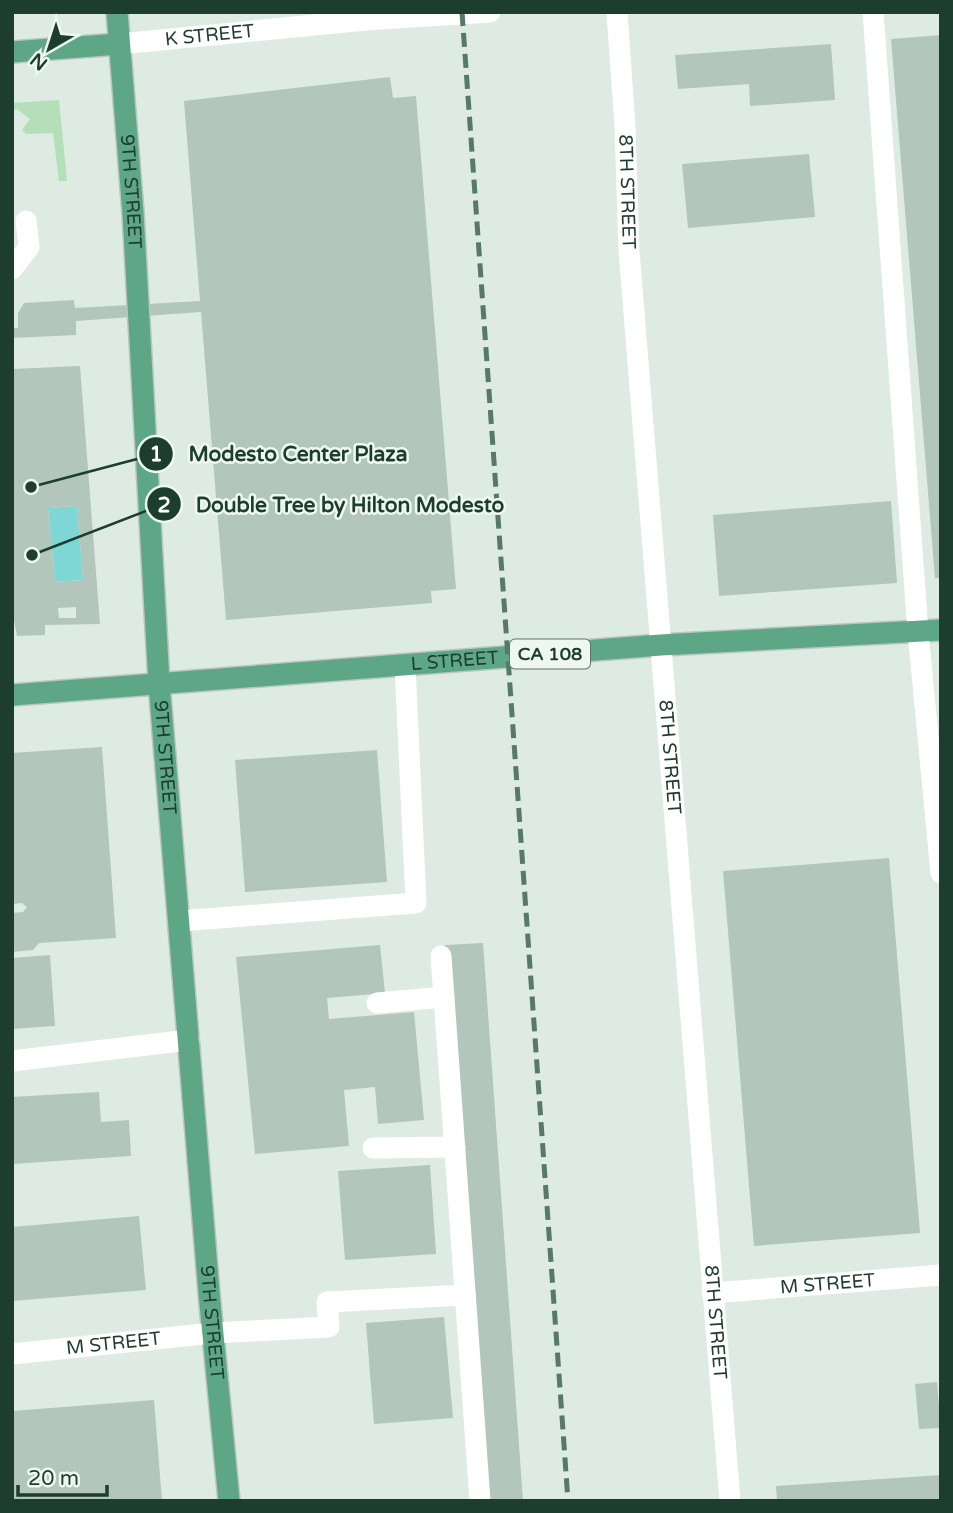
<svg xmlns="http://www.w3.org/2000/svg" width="953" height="1513" font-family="'Varela Round',sans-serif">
  <rect width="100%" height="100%" fill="#deebe3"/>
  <!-- green -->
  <polygon fill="#b4dfb8" points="59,100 67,181 59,181 53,133 26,134 22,130 30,119 17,109 12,111 12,103"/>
  <!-- water -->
  <polygon fill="#7fd7d5" points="77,506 83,580 55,582 48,508"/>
  <!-- building -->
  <g fill="#b3c6bb" fill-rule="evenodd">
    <polygon points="941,35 941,578 935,578 891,39"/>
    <polygon points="831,44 835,100 750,106 749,84 678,89 675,55"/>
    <polygon points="390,77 393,98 416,96 456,589 431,591 432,603 226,620 201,312 76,321 76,335 12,338 12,328 18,328 18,313 24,303 74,300 75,308 200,301 184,101"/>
    <polygon points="809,154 815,217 688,228 682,164"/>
    <path d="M80,366l20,258 -55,1v10l-28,1 -5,-26v-241zM77,506l6,74 -28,2 -7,-74zM76,607v11h-17l-1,-10z"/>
    <polygon points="891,501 897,583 719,596 713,515"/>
    <polygon points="102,747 116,938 39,943 33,950 12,952 12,913 23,912 27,907 22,903 12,904 12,753"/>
    <polygon points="377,750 387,882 245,892 235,760"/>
    <polygon points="889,858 920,1233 754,1246 723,871"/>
    <polygon points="483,943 523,1501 484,1501 445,945"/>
    <polygon points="380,945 385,993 327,998 329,1019 414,1012 424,1120 378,1124 375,1087 344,1090 349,1146 255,1154 236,957"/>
    <polygon points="50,955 55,1026 12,1029 12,958"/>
    <polygon points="99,1092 101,1122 129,1120 131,1156 12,1164 12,1097"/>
    <polygon points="430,1165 436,1254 345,1260 338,1171"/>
    <polygon points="139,1216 146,1290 12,1301 12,1227"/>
    <polygon points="444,1317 453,1418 374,1424 366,1323"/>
    <polygon points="937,1382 941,1428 919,1429 915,1384"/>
    <polygon points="154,1400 162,1501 12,1501 12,1411"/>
    <polygon points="941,1475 941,1501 777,1501 776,1486"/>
  </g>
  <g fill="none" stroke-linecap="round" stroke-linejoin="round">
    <defs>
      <g id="major">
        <path id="s5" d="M117,12l16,201 26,470 50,610 20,208"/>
        <polyline points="12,52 119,44"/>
        <path id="s6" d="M12,695l649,-50 280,-15"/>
      </g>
    </defs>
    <!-- major casing -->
    <use href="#major" stroke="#bbc5c1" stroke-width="24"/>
    <!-- minor -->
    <g stroke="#fff" stroke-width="21">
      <path id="s1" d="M617,12l8,115 4,124 101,1250"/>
      <polyline points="873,12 918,632 941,873"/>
      <path id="s2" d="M119,44l247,-24 124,-8"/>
      <polyline points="12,269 29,247 26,221"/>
      <polyline points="179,921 416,903 405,665"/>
      <polyline points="441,956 480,1501"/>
      <polyline points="377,1003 444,997"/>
      <polyline points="12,1061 189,1040"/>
      <polyline points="373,1148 455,1147"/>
      <path id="s3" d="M712,1293l229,-18"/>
      <path id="s4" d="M12,1354l201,-21 116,-6 -2,-25 138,-7"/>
    </g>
    <!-- major -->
    <use href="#major" stroke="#5da686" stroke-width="21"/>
    <!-- rail -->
    <polyline stroke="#57796a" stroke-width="5" stroke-dasharray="14 7" stroke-linecap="butt" points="462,12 568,1501"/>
  </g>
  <g text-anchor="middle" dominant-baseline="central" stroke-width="5" stroke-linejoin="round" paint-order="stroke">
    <!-- shield labels -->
    <rect fill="#eef8f1" stroke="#5c7569" stroke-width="2" x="510" y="639.5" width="80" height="29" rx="5"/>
    <g font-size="18" font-weight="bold" fill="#1d3d2f">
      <text x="550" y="654">CA 108</text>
    </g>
    <!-- street labels -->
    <g font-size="19" fill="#1d3d2f" stroke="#eef8f1">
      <text stroke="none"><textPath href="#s2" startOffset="91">K STREET</textPath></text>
      <text stroke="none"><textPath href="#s5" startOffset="180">9TH STREET</textPath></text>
      <text stroke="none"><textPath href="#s1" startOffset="180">8TH STREET</textPath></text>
      <text stroke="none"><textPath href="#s6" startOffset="444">L STREET</textPath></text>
      <text stroke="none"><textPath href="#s5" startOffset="747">9TH STREET</textPath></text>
      <text stroke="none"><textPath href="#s1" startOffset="747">8TH STREET</textPath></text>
      <text stroke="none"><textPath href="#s3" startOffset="116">M STREET</textPath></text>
      <text stroke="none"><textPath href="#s5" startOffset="1314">9TH STREET</textPath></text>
      <text stroke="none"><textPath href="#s1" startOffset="1314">8TH STREET</textPath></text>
      <text stroke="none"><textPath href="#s4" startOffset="102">M STREET</textPath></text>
    </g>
  </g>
  <!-- callouts -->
  <path fill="none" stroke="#1d3d2f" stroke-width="2.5" d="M31 487L156 454M32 555L164 504"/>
  <g fill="#1d3d2f" stroke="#eef8f1" stroke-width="2.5">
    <circle cx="31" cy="487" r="7"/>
    <circle cx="32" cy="555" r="7"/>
    <circle cx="156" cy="454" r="18"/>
    <circle cx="164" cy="504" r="18"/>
  </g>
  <g font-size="21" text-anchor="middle" font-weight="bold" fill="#fff">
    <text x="156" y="461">1</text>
    <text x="164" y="512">2</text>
  </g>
  <g font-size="21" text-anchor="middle" font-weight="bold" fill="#1d3d2f" stroke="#eef8f1" stroke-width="5" stroke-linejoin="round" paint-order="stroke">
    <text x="298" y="461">Modesto Center Plaza</text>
    <text x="350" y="512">Double Tree by Hilton Modesto</text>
  </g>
  <!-- border -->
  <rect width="953" height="1513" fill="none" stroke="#1d3d2f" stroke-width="28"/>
  <!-- north arrow -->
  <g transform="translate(49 49) rotate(219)" stroke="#eef8f1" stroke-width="5" paint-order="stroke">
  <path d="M0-5L12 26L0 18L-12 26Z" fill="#1d3d2f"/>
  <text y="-10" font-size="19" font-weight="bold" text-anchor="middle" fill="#1d3d2f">N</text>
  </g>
  <!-- scale -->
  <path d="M18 1485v10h89v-10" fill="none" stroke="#1d3d2f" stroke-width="3.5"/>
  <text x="28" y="1485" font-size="21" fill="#1d3d2f" stroke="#eef8f1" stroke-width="5" paint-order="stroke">20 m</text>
</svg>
